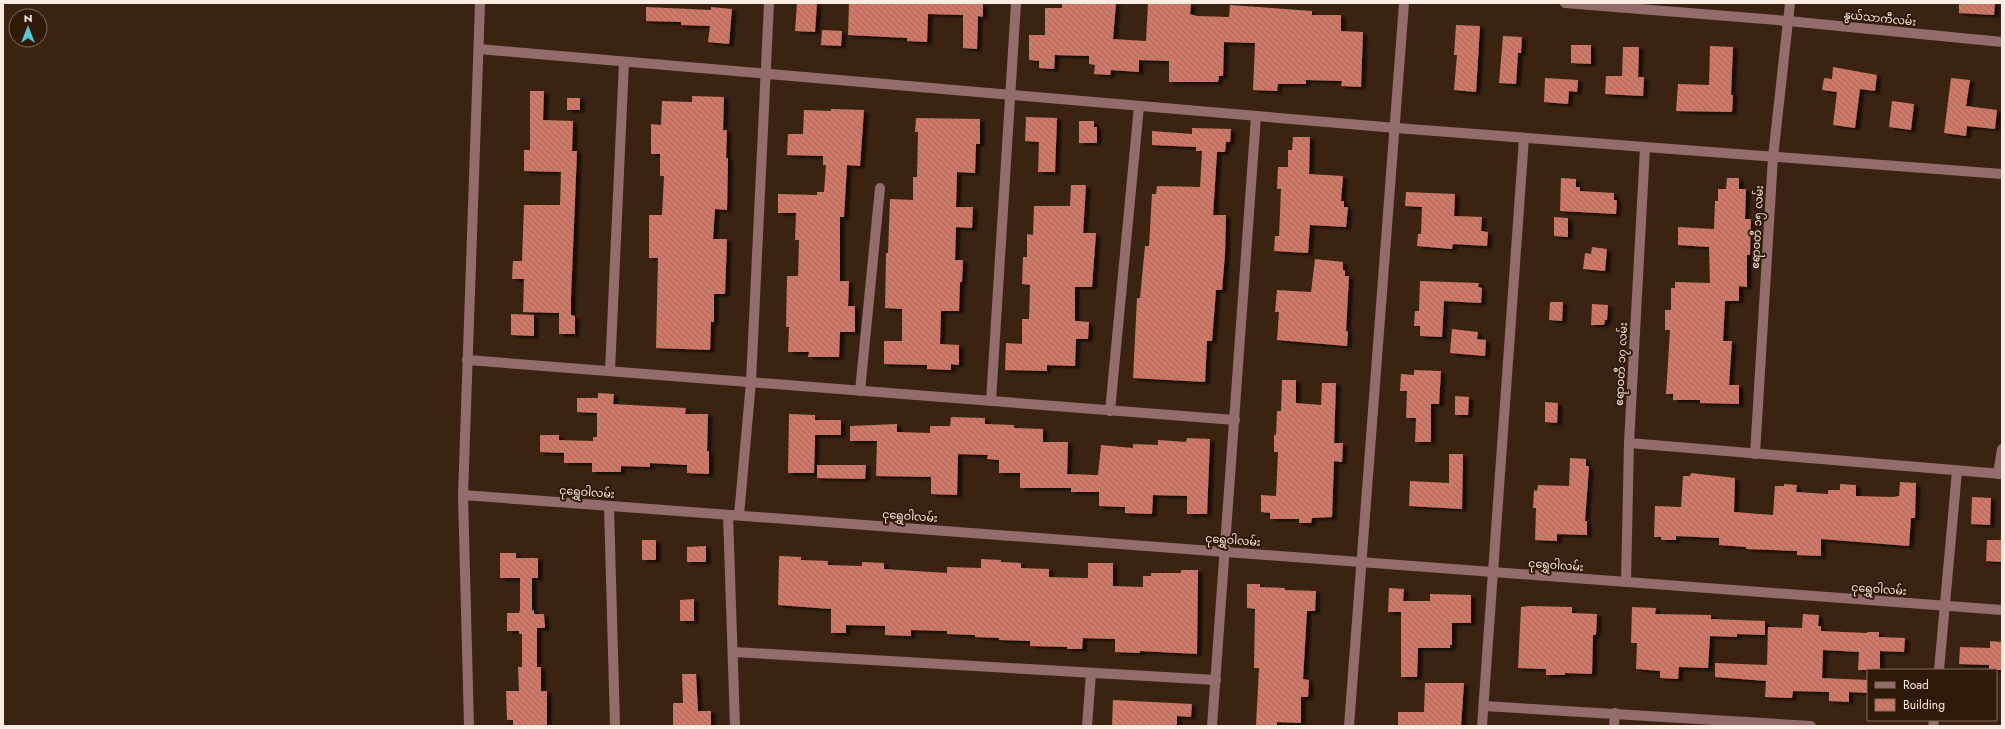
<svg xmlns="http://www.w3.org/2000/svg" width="2005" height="729" font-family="Jost,'Noto Sans Myanmar',sans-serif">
  <defs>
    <pattern id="building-back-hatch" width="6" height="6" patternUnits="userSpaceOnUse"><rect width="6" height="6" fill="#ce7867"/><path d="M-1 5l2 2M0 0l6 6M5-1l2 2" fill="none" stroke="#a7695c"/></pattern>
    <filter id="shadow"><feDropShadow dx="4.5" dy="2.5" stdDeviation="1" flood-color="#0009"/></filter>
  </defs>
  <rect width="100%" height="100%" fill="#3a2311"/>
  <!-- building -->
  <g fill="url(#building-back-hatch)" filter="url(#shadow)">
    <polygon points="797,3 817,3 815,32 795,31"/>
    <polygon points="849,3 983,4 983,17 978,16 977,49 963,48 963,15 928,14 927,42 907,41 907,38 848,35"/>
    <polygon points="1062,3 1116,3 1113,39 1146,41 1148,3 1191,4 1190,14 1197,16 1229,17 1230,5 1312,11 1312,15 1341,15 1341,31 1363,32 1361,87 1341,86 1342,81 1306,80 1306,84 1278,84 1277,91 1253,90 1255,43 1224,42 1223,76 1219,76 1218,82 1169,82 1169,61 1139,60 1139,72 1111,70 1110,75 1094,74 1095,65 1089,64 1089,56 1055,55 1054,69 1039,68 1039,61 1029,60 1029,35 1045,35 1045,8 1062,8"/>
    <polygon points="1959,3 1995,3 1994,15 1959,13"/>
    <polygon points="646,7 711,10 711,7 732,9 729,44 708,42 710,26 681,25 681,22 646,21"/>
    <polygon points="1456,25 1480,26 1476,92 1454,90 1457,55 1454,55"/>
    <polygon points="822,30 842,31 841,46 821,45"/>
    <polygon points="1503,36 1522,37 1521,53 1518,53 1516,84 1499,83"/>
    <polygon points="1571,45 1591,45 1591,64 1571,63"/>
    <polygon points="1710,46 1733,47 1731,95 1733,95 1732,112 1676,111 1678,84 1709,85"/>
    <polygon points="1623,47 1639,47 1638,77 1644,77 1643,96 1605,94 1606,76 1622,76"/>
    <polygon points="1833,67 1877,75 1875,91 1860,89 1855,128 1833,125 1837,92 1822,90 1824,78 1832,79"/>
    <polygon points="1545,78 1578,80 1577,92 1569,91 1568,104 1544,102"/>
    <polygon points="1951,78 1970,80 1966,106 1997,110 1995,129 1967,126 1966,136 1944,133"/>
    <polygon points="530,91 544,91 543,120 573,121 572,151 577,151 571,297 571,315 575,316 575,334 559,334 559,313 523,312 524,279 512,279 513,261 522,261 524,205 560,205 561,172 524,171 524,150 530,150"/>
    <polygon points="692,96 724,97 723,130 727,130 726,158 728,158 727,210 715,209 713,239 727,239 725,294 714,294 714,322 711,322 710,350 656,348 658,258 649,258 649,215 662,215 664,176 660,176 660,154 651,154 651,124 661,125 662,101 692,102"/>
    <rect x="567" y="98" width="13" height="12"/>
    <polygon points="1892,101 1914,104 1911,130 1889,127"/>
    <polygon points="831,109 864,110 860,166 847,165 844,217 840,217 840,281 849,281 848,306 855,306 855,332 840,332 839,357 808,357 809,352 788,352 789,327 786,327 787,276 798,276 799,240 795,240 796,213 778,213 778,194 817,195 817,192 824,192 826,165 823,165 823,156 787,155 788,134 803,134 804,110 831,111"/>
    <polygon points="1026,117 1057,118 1055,172 1038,172 1039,142 1025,141"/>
    <polygon points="916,118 980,119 980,144 976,144 975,173 957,172 956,207 973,207 972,228 956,227 955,260 963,260 962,282 960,282 959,311 941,311 940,344 959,345 959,365 951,364 951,370 927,369 927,365 884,364 884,341 902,341 902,309 885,308 886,253 888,253 890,199 913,200 913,177 917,177 918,132 915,132"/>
    <polygon points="1079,121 1094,121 1094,127 1097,127 1097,143 1079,143"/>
    <polygon points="1192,128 1231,129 1230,142 1226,142 1225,152 1217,152 1213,215 1226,215 1225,254 1222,290 1216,290 1212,341 1207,341 1205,382 1133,378 1137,298 1140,298 1145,246 1149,246 1152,194 1156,194 1157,186 1200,187 1202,151 1196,151 1196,147 1152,145 1152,131 1192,134"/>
    <polygon points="1293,137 1310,137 1309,174 1343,176 1341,201 1344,201 1344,207 1348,207 1346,227 1310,225 1308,253 1274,251 1275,236 1279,236 1281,189 1277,189 1278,167 1288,167 1288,150 1292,150"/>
    <polygon points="1561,178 1576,179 1576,187 1580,187 1580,191 1614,193 1614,200 1617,200 1616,214 1560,211"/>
    <polygon points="1727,178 1739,178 1739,189 1746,189 1745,219 1751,219 1750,255 1747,255 1747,287 1739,286 1739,301 1725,301 1723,341 1732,341 1729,385 1739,385 1739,404 1700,403 1700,400 1673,400 1673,394 1666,394 1670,330 1665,330 1665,310 1671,310 1671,288 1675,288 1675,282 1710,283 1709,247 1678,245 1678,227 1714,229 1715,201 1718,201 1718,189 1726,189"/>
    <polygon points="1071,185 1086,185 1083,233 1096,233 1092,287 1075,287 1075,321 1089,322 1088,339 1076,339 1075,366 1047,365 1047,371 1005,370 1006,343 1022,344 1022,319 1029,319 1030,285 1022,284 1023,257 1027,257 1027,234 1033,235 1034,206 1070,206"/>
    <polygon points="1406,192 1455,194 1454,216 1482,217 1481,231 1488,232 1487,246 1453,244 1452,249 1417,246 1418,234 1421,234 1422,207 1405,206"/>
    <polygon points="1554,217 1568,218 1568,237 1554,236"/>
    <polygon points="1592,247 1607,249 1605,271 1583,269 1585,253 1591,254"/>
    <polygon points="1315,259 1343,262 1343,270 1345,270 1345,276 1349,276 1346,331 1348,331 1347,346 1277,340 1279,312 1275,312 1277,290 1311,292"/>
    <polygon points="1420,281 1479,283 1478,287 1482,288 1481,303 1444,301 1442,337 1420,336 1420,326 1414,326 1415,311 1419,311"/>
    <polygon points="1550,302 1563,302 1562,321 1549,320"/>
    <polygon points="1592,304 1608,305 1607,320 1605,320 1604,325 1591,325"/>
    <polygon points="511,314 534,315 534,336 511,335"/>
    <polygon points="1452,329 1478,332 1477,339 1486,340 1485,356 1450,353"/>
    <polygon points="1414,370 1441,371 1439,404 1431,404 1431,442 1415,442 1416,418 1406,418 1407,391 1400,391 1401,374 1414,375"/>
    <polygon points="1282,380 1296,380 1296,403 1321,405 1322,383 1336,383 1334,443 1343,443 1342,462 1334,461 1332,517 1312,518 1311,523 1299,523 1299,519 1270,519 1270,513 1261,512 1261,495 1276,496 1278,452 1274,452 1274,435 1276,435 1277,411 1281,411"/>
    <polygon points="598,393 614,394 613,404 686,408 685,414 708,414 707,451 709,451 709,474 687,473 687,465 650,463 650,467 621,466 621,472 592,472 592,463 564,463 564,453 540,452 540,435 559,435 559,440 593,441 593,437 597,437 597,413 577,412 577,398 598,398"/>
    <polygon points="1455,396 1469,397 1468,415 1455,415"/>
    <polygon points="1545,402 1558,403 1557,423 1545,422"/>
    <polygon points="789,414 815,415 815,420 841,420 841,435 815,435 814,473 788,473"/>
    <polygon points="951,417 985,418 985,424 1014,425 1014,428 1043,429 1043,442 1068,442 1067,474 1098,475 1101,445 1133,448 1133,444 1158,445 1158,440 1186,442 1187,438 1210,439 1207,514 1187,514 1187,496 1153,495 1152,514 1125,513 1125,507 1099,506 1099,492 1071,492 1071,488 1020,488 1020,473 999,473 999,460 987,459 988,455 958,454 957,495 931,494 931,477 876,476 877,441 850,441 850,426 897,424 897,432 930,433 930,426 950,426"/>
    <polygon points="1449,454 1463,454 1462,509 1409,506 1410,481 1449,483"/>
    <polygon points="1570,458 1586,459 1586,466 1589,466 1585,521 1587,521 1587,535 1557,534 1557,541 1535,540 1536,508 1533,508 1534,490 1537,491 1538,485 1569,486"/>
    <polygon points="817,465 866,465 865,479 817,478"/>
    <polygon points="1691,473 1735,478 1734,512 1773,515 1775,486 1784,486 1784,484 1797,485 1796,492 1828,494 1828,490 1840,490 1840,484 1856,485 1856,496 1893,497 1899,496 1900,482 1916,483 1915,518 1911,518 1909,546 1821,539 1821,556 1797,555 1797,551 1746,549 1746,547 1719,545 1719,538 1676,536 1676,540 1661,540 1661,537 1654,537 1655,506 1681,507 1683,476 1690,476"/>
    <polygon points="1972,497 1991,498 1990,525 1971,524"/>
    <rect x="642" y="540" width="14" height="20"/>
    <polygon points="1987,540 2002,540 2002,562 1986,561"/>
    <polygon points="706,546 706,562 687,562 687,547"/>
    <polygon points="500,553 516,553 516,558 538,558 538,578 532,578 532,610 534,610 534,614 544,614 545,628 537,628 537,667 541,667 541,691 547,691 547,726 513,726 513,720 507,720 506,691 519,691 518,667 522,667 522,634 519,634 519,631 507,631 507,613 519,613 520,610 520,578 500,578"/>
    <polygon points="779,556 801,557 801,560 828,561 828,565 862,566 862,562 884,563 884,569 947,573 947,567 981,568 981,559 1001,560 1001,562 1021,563 1021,568 1049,569 1049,577 1088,578 1088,563 1113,563 1113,586 1143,587 1143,576 1151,576 1151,573 1181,573 1181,570 1198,570 1197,654 1140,651 1140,653 1115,652 1115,639 1083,638 1082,649 1067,649 1067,647 1030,646 1030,641 999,640 999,638 975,637 975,635 947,634 947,631 911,630 911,636 885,635 885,626 846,625 846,633 831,633 831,609 778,605"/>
    <polygon points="1247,584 1260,584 1260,587 1285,588 1285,590 1316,591 1315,611 1307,611 1303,679 1309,680 1308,697 1301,697 1301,723 1277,722 1277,726 1256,725 1259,668 1254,668 1255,609 1247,608"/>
    <polygon points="1389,588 1404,589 1403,601 1430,601 1430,594 1471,595 1471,623 1452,623 1452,645 1450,645 1450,648 1418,648 1417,677 1401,677 1401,612 1388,612"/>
    <polygon points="694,599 694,621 680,621 680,600"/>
    <polygon points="1529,606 1572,607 1572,613 1597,614 1596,635 1593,635 1592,674 1565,673 1565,675 1546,675 1546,669 1518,668 1521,607"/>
    <polygon points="1632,607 1656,608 1655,614 1711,615 1711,619 1765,621 1765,635 1737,634 1737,637 1710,636 1708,668 1679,667 1678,679 1660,678 1660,671 1636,669 1637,643 1631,643"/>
    <polygon points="1803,614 1819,615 1818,626 1821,626 1821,631 1867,633 1867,632 1879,632 1879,637 1905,638 1904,652 1880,651 1880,670 1858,670 1859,652 1823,650 1822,678 1868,680 1868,693 1849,692 1849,702 1829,701 1829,692 1793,691 1792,698 1765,697 1766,681 1715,677 1715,663 1767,665 1768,627 1802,628"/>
    <polygon points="1990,641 2002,642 2002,670 1989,670 1989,665 1959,664 1960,647 1990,648"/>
    <polygon points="682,674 696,674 698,711 711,711 711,725 673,725 673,703 683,703"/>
    <polygon points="1425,683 1464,683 1461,726 1398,726 1398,712 1424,712"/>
    <polygon points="1113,700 1192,704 1191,717 1177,716 1177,726 1112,725"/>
  </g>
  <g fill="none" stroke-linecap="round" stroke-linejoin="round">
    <!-- minor -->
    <g stroke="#936c6c" stroke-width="10">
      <polyline points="1565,3 1788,21 2002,42"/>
      <polyline points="479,49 1396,128 2002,174"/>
      <polyline points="467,360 1235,420"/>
      <polyline points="610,371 624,62"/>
      <polyline points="860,391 880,188"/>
      <polyline points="991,401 1016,3"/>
      <polyline points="1110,411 1139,106"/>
      <polyline points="1629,443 2002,474"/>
      <polyline points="1755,454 1773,157 1790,3"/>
      <polyline points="1998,474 2002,449"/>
      <polyline points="463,495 2002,610"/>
      <polyline points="609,506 615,726"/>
      <polyline points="728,515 735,726"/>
      <polyline points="739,515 751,382 769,3"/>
      <polyline points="1626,582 1629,443 1645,148"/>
      <polyline points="734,652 1216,680"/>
      <polyline points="1939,670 1957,471"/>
      <polyline points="1484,706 1811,726"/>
      <polyline points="469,726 463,495 480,3"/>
      <polyline points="1087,726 1091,673"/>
      <polyline points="1212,726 1256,116"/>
      <polyline points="1349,726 1404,3"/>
      <polyline points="1482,726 1524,138"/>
      <polyline points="1614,726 1615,713"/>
      <polyline points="1933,726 1934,720"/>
    </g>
  </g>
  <g text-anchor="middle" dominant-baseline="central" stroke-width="4" stroke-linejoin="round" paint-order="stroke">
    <!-- street labels -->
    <g font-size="11" fill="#fcece1" stroke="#301a07">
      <text transform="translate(1880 18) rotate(6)">နွယ်သာကီလမ်း</text>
      <text transform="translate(1757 227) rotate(-87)">ဧရာဝတီ ၁၅ လမ်း</text>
      <text transform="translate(1621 364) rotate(-87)">ဧရာဝတီ ၁၇ လမ်း</text>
      <text transform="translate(587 492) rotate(4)">ငုရွှေဝါလမ်း</text>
      <text transform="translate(910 516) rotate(4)">ငုရွှေဝါလမ်း</text>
      <text transform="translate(1233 540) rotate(4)">ငုရွှေဝါလမ်း</text>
      <text transform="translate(1556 565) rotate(4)">ငုရွှေဝါလမ်း</text>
      <text transform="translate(1879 589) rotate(4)">ငုရွှေဝါလမ်း</text>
    </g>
  </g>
  <!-- border -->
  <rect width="2005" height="729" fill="none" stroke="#fcece1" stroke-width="8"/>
  <!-- legend -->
  <rect x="1867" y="669" width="130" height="52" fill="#301a07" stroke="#826e5e"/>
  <rect x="1875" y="682" width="20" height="6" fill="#936c6c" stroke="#826e5e"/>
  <text x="1903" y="689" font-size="12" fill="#fcece1">Road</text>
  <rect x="1875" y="699" width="20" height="12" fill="url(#building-back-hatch)" stroke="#826e5e"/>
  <text x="1903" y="709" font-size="12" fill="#fcece1">Building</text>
  <!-- north arrow -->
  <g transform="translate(28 28)"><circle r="19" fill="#301a07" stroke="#826e5e"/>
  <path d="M0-3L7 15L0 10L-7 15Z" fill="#53cadc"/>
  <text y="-6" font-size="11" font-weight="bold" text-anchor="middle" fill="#fcece1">N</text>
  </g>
</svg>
